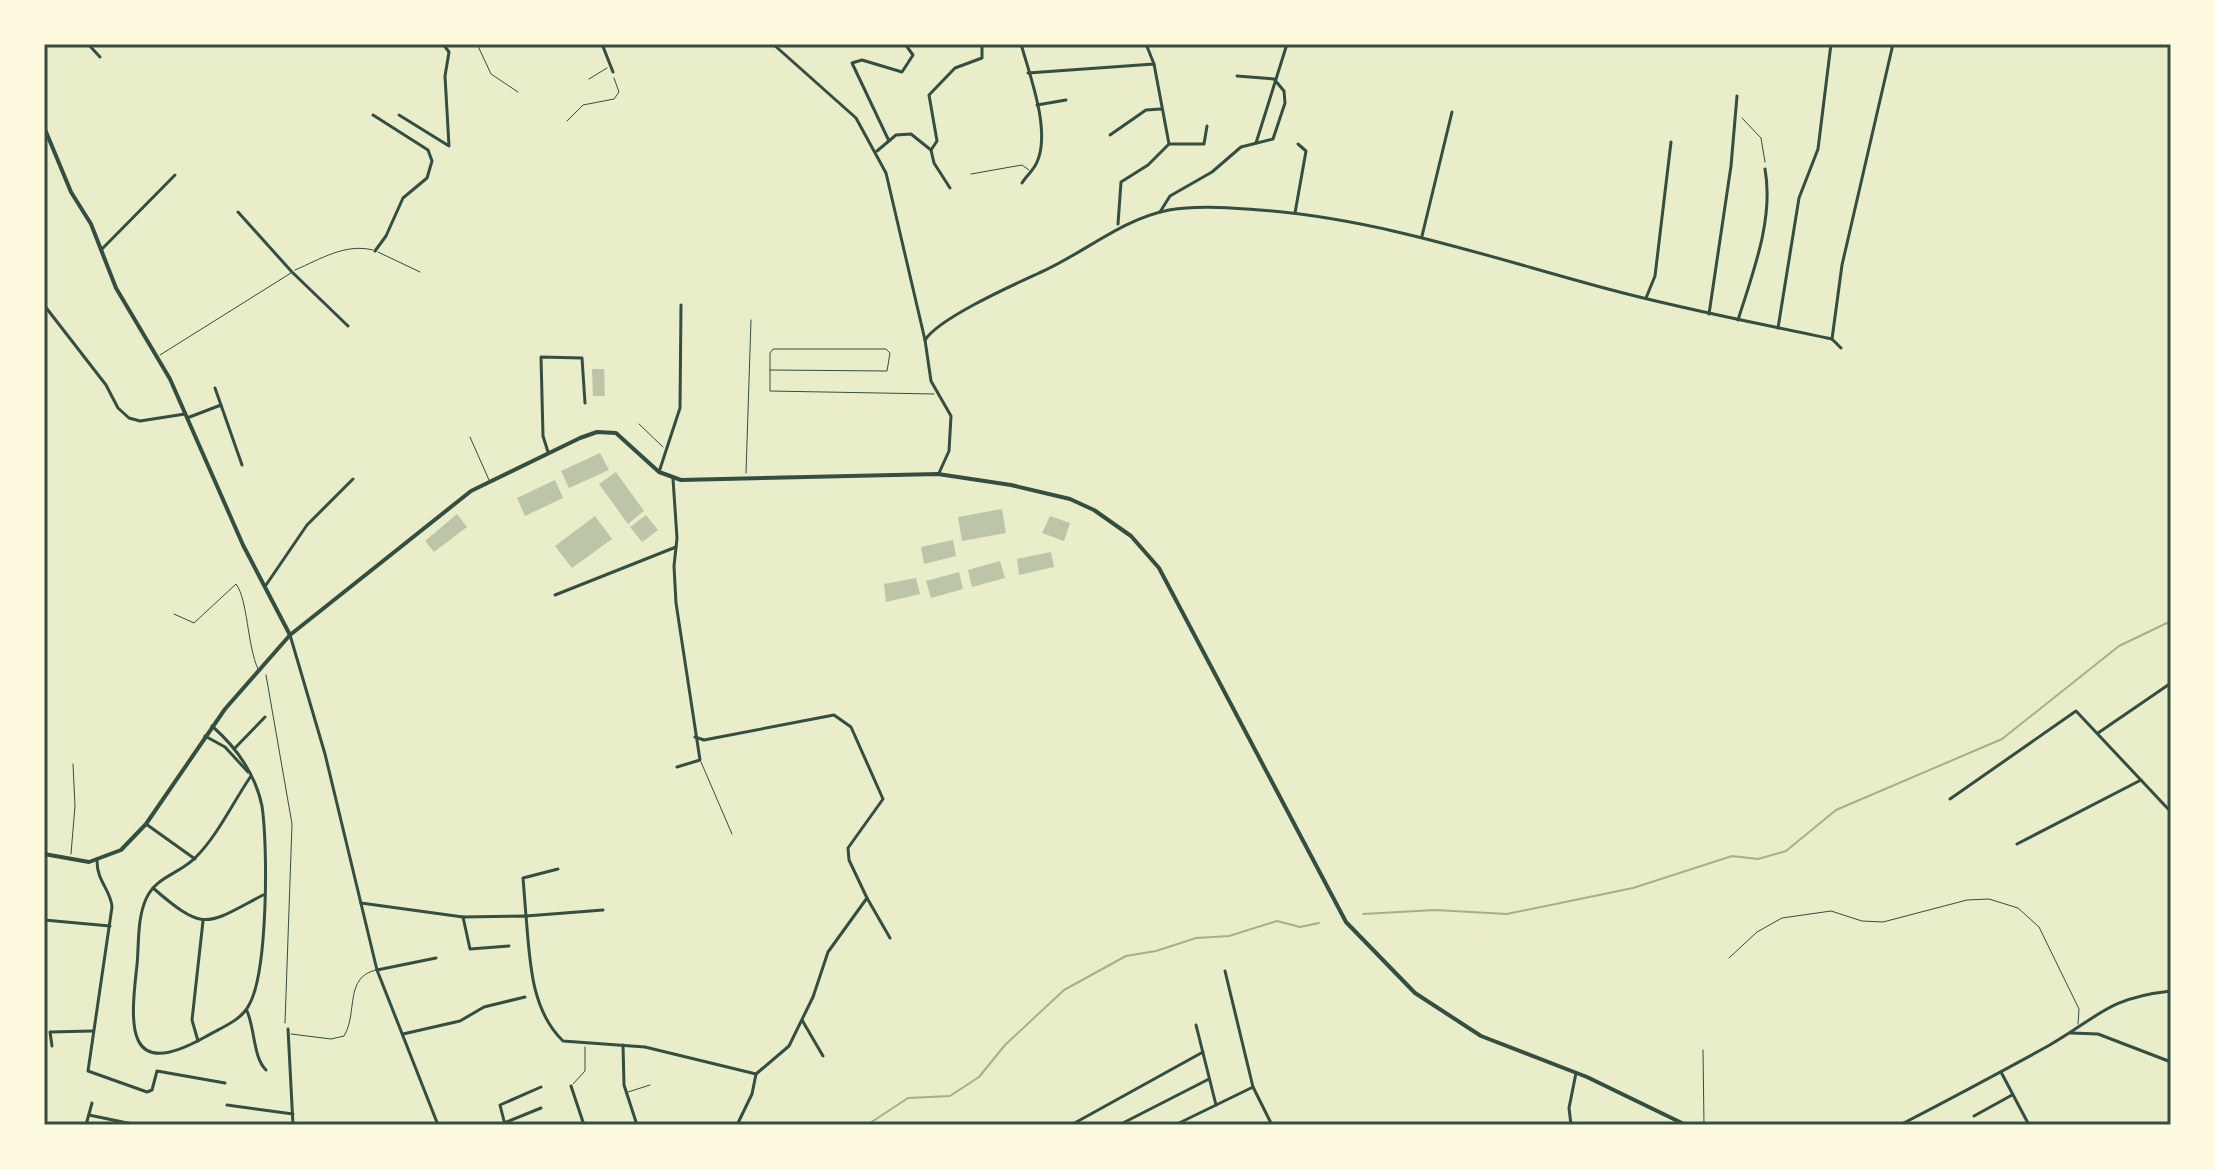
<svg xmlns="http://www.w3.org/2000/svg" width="2215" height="1169" font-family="'Archivo Narrow',sans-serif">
  <rect width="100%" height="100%" fill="#e9edc9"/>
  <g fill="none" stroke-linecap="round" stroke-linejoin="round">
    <!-- stream -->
    <g stroke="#a3b18a" stroke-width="2">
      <polyline points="1363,914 1435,910 1507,914 1633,888 1732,856 1758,859 1786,851 1836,810 2002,739 2119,646 2171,621"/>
      <polyline points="867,1125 908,1098 950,1096 979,1077 1005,1045 1064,990 1126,956 1156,951 1196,938 1229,936 1277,921 1300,927 1319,923"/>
    </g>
  </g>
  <!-- building -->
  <g fill="#bcc5a7">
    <polygon points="592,369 604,369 605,396 593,396"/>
    <polygon points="600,453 609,470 569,488 561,471"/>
    <polygon points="616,472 644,511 628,524 599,484"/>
    <polygon points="555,480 563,498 525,516 517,498"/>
    <polygon points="1002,509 1006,533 962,541 958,517"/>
    <polygon points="457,514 467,527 434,552 425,541"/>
    <polygon points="646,515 658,530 642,542 630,527"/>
    <polygon points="595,516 612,539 572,568 555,546"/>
    <polygon points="1050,516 1070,523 1064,541 1042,533"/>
    <polygon points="953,540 956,556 924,564 921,547"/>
    <polygon points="1051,552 1054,567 1019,575 1017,559"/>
    <polygon points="1000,561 1005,578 972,587 968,570"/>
    <polygon points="959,572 963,589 931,598 926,581"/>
    <polygon points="916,578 920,594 886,602 884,584"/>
  </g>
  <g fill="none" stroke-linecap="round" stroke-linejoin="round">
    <!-- path -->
    <g stroke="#344e41" stroke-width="1">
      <polyline points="477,44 491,74 518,92"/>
      <polyline points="1742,118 1761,138 1765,162"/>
      <polyline points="567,121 583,105 614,99 619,92 614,78"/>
      <polyline points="746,473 751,320"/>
      <polyline points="266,675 292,824 285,1023"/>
    </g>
    <!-- service -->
    <g stroke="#344e41" stroke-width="1">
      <polyline points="1033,44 1042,45"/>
      <polyline points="589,79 607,68"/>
      <polyline points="971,174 1022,165 1029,170"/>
      <polyline points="378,252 420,272"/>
      <path d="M295,270c26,-11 50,-27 78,-20"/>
      <polyline points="160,355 291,273"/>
      <polyline points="770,370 887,371 890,353 886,349 773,349 770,353 770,391 934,394"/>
      <polyline points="639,424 663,447"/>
      <polyline points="470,437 489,480"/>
      <path d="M174,614l20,9 42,-39c12,16 11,61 22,85"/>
      <polyline points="701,762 732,834"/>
      <polyline points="71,854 75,806 73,764"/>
      <polyline points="1729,958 1757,932 1782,918 1831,911 1862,921 1883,922 1967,900 1989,899 2018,908 2039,927 2079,1009 2078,1024"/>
      <path d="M291,1034l40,5 13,-3c14,-23 0,-59 32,-66"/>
      <polyline points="1703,1050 1704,1125"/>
      <polyline points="573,1084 585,1071 585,1047"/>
      <polyline points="628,1092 650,1085"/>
    </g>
    <!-- minor -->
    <g stroke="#344e41" stroke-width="3">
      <polyline points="88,44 100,57"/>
      <polyline points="602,44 613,72"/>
      <polyline points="773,44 856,118 886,173 925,340 931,381 951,416 949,451 939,473"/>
      <path d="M1021,44c9,32 30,87 16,118 -3,8 -11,14 -15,21"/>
      <polyline points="1146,44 1154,64"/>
      <polyline points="1028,73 1154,64 1169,144 1148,165 1121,182 1118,224"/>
      <polyline points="1037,105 1066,100"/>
      <polyline points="373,115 428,150 432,161 427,178 403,198 386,236 375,251"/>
      <polyline points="399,115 449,146 445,76 449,52 443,44"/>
      <polyline points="1110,135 1146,110 1161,109"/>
      <polyline points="889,141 852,63 862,60 902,72 913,55 905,44"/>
      <polyline points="1256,143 1287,44"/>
      <polyline points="1169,144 1204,144 1207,126"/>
      <polyline points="931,150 937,141 929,95 955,68 982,58 982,44"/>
      <polyline points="877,151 896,135 911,134 931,150 934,163 950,188"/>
      <polyline points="238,212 292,272 348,326"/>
      <polyline points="1160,212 1170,196 1212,172 1241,147 1273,139 1285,103 1284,91 1274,79 1237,76"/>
      <polyline points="1295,213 1306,151 1298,144"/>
      <polyline points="1422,236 1452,112"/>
      <polyline points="101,250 175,175"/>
      <polyline points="1646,298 1655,276 1671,142"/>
      <polyline points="44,305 106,385 118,408 129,418 140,421 185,414"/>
      <polyline points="1709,314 1731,166 1737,96"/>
      <path d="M1738,320c15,-48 36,-101 27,-151"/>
      <polyline points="1778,328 1799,198 1818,149 1831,44"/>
      <polyline points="1832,339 1842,265 1893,44"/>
      <path d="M925,340c14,-22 88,-55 114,-67 46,-20 80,-53 130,-63 30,-5 61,-2 91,0 120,9 232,48 348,79 74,20 149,34 224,50l9,9"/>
      <polyline points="215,388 242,465"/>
      <polyline points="187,418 221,405"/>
      <polyline points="548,452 543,436 541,357 582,358 585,403"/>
      <polyline points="659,472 680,408 681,305"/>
      <polyline points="673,479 677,538 674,566 676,603 700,760 677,767"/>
      <polyline points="266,585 307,525 353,479"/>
      <polyline points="555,595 676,547"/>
      <polyline points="290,635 325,754 377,970 438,1125"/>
      <path d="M212,726c25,22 43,47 50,80 6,40 6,166 -13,199 -8,16 -29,23 -44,32 -80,45 -75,-11 -68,-72 2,-20 0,-46 9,-66 10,-23 34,-25 50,-42 22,-22 37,-55 55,-81"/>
      <polyline points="2098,733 2171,683"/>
      <polyline points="205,736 225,747 248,772"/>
      <polyline points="695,737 704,740 834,715 851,727 883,799 848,848 849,860 867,898 828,952 813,997 789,1046 756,1074"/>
      <polyline points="235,748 265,717"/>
      <polyline points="1950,799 2076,711 2171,812"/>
      <polyline points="146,824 195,859"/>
      <polyline points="2017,844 2141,780"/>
      <path d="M97,861c0,21 14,29 15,46l-24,164 59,21 5,-2 5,-19 68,12"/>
      <polyline points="558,869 523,878 526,916 603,910"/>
      <path d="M153,888c52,45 53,37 110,7"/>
      <polyline points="867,898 890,938"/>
      <path d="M361,903l102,14 63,-1c4,43 4,93 37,125l82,6 111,27"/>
      <polyline points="463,917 470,949 509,946"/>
      <polyline points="44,920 110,926"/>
      <polyline points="377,970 436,958"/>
      <polyline points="1225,971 1253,1087 1272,1125"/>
      <path d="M247,1011c8,18 6,46 19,59"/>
      <polyline points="802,1020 823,1056"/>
      <polyline points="1196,1025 1216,1105"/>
      <polyline points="288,1029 293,1125"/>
      <polyline points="2071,1033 2098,1034 2171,1062"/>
      <polyline points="403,1034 460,1021 484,1007 525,997"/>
      <polyline points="198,1041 192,1020 203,921"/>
      <polyline points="623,1045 624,1085 637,1125"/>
      <polyline points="52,1046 50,1032 92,1031"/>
      <polyline points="2001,1072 2029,1125"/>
      <polyline points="571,1086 584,1125"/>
      <polyline points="227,1105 293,1114"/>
      <polyline points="89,1115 137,1125"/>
      <polyline points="1974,1116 2012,1095"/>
      <polyline points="504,1123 541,1108"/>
      <polyline points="86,1125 92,1103"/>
      <polyline points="505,1125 500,1105 541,1087"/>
      <polyline points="737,1125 752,1094 756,1074"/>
      <polyline points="1071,1125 1203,1052"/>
      <polyline points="1119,1125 1209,1079"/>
      <polyline points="1175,1125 1253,1087"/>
      <polyline points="1571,1125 1569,1108 1576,1073"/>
      <path d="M1900,1125c50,-26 99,-52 148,-79 51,-29 59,-48 123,-55"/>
    </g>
    <!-- tertiary -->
    <g stroke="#344e41" stroke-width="4">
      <polyline points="44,127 71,192 91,224 116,288 170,379 243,545 290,635"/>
      <polyline points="44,854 89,862 121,850 146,824 225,709 290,635 471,491 580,438 597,432 616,433 659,472 681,480 938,474 1011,485 1070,499 1094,510 1131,536 1159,568 1346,922 1415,993 1481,1036 1587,1077 1686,1125"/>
    </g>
  </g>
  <!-- border -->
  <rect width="2215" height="1169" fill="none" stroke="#fefae0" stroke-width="92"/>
  <rect x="46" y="46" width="2123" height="1077" fill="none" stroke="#344e41" stroke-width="3"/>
</svg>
